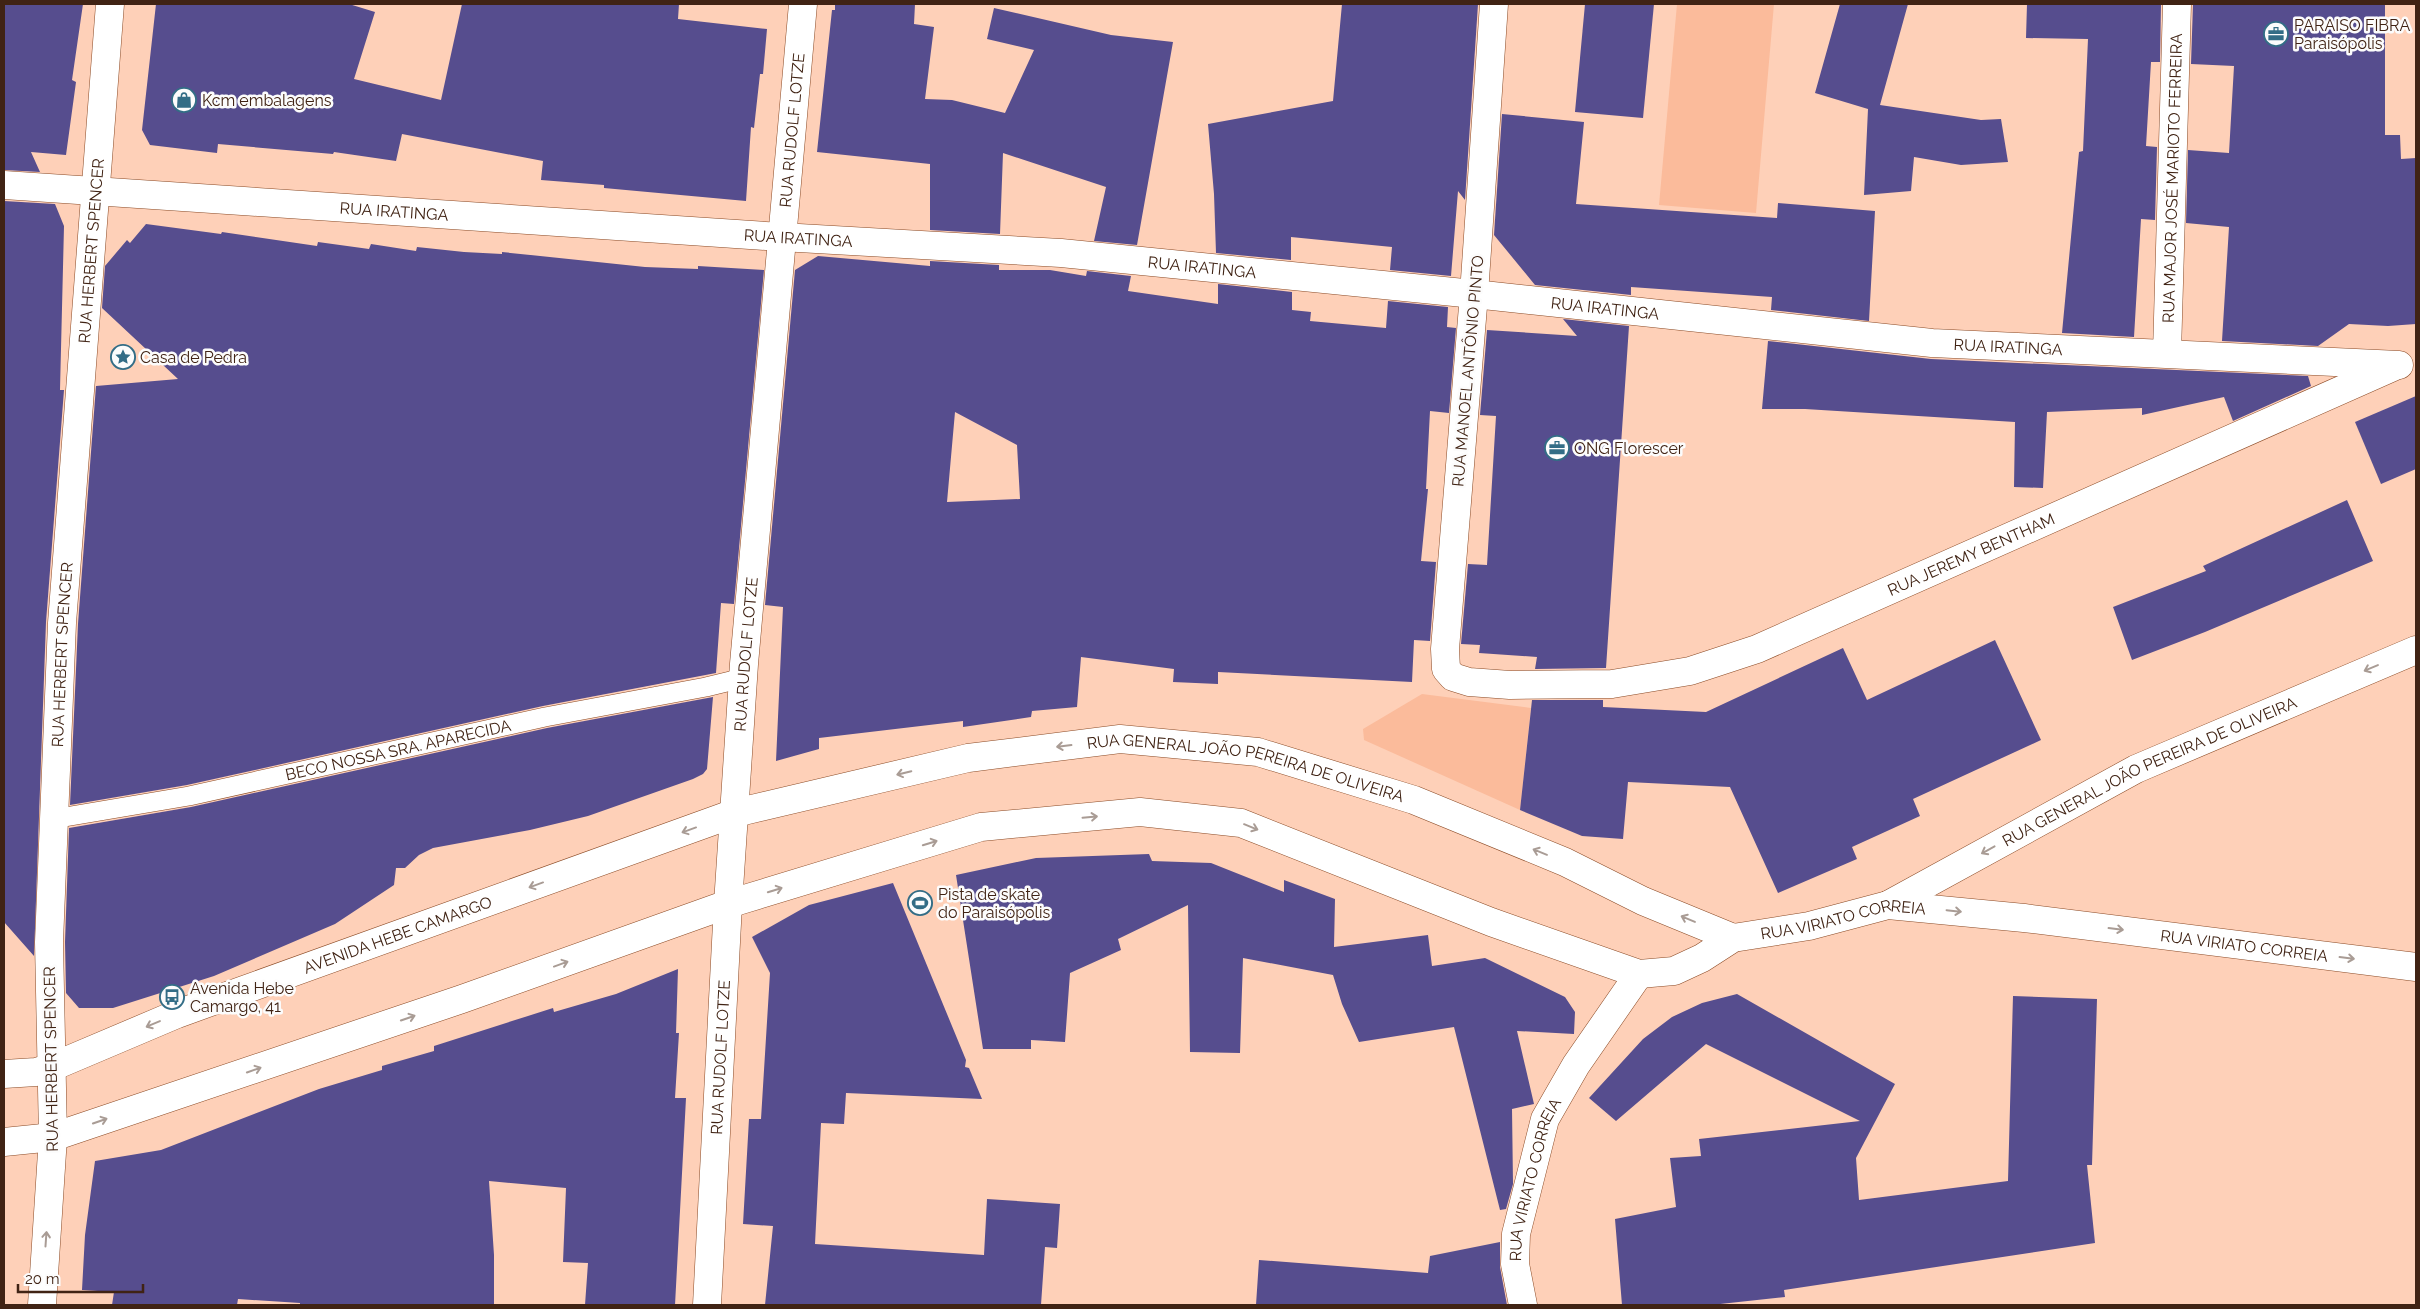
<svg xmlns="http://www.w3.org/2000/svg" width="2420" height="1309" font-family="Raleway,sans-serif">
  <rect width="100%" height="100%" fill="#fed0b8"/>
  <!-- green -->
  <g fill="#fbbb9b">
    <polygon points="1677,4 1774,4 1756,213 1659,205"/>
    <polygon points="1422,694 1531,708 1520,810 1364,740 1363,729"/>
  </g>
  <!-- building -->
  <g fill="#564d8e" fill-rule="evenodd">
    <polygon points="4,4 83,4 72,80 76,82 66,155 31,152 40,172 4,170"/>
    <polygon points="156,4 349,4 375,12 354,79 441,100 462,4 679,4 678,19 767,29 763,74 760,74 754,128 751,127 746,201 604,188 604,185 541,180 543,161 402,134 396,161 334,152 333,154 218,144 217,153 150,145 142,130"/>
    <polygon points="835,4 915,4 914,24 934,27 925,99 952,100 1005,113 1034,50 987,39 994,8 1111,35 1173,42 1137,245 1094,241 1106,187 1003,153 1000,234 930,230 930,164 817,152 832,10 835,10"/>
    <polygon points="1342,4 1478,4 1465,200 1458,191 1451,276 1390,270 1392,247 1291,237 1291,260 1216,253 1214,194 1208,124 1333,101"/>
    <polygon points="1585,4 1654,4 1643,118 1575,112"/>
    <polygon points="1840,4 1908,4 1880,105 1981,120 2001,119 2008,162 1961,165 1914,157 1911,191 1864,195 1868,109 1815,93"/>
    <polygon points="2027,4 2161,4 2160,62 2151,62 2146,146 2157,147 2155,220 2141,219 2134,337 2062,333 2079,152 2083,151 2088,39 2026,38"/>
    <polygon points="2193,4 2385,4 2385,135 2400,135 2401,159 2416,158 2416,324 2388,326 2349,324 2318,346 2222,341 2229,227 2186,223 2188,150 2229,153 2234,66 2191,64"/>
    <polygon points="1502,114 1584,122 1576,204 1777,218 1778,203 1875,211 1869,321 1771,310 1772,297 1631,287 1631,295 1535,285 1494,235"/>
    <polygon points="4,201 55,204 64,226 60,390 64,390 46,622 34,956 4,922"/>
    <polygon points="146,224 221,234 222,232 317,246 318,242 369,249 371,244 416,251 417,247 464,252 502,254 502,252 645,267 698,269 698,266 764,270 734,604 721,603 716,673 543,706 187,785 70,805 78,624 96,386 178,379 102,308 105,266 127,240 130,243"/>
    <path d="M818,256l112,10v-5l69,4v5h51l36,6 1,-5 44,5 -3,15 90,13v-20l74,8v18l19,2 -1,9 76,7 2,-27 60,6 -1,20 9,1 -7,85 -19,-2 -4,78h2l-7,72 15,1 -6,79 -16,-1 -2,42 -194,-10v12l-45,-2 1,-13 -93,-12 -4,50 -45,4 -1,6 -68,10v-6l-144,17v11l-43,12 7,-154 -18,-2 30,-335zM955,412l62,33 3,54 -73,3z"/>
    <polygon points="1563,319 1629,326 1606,668 1535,669 1537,657 1479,653 1480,645 1461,644 1468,564 1487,565 1496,416 1480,415 1487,330 1577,336"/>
    <polygon points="1768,341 1931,359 2308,376 2311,386 2233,421 2224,397 2142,415 2142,408 2047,412 2043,488 2014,487 2015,422 1805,409 1762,409"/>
    <polygon points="2416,396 2416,469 2381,484 2355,422"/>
    <polygon points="2347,500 2373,561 2205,632 2132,660 2113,607 2206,571 2203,566"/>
    <polygon points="1995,640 2041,740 1913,799 1920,816 1852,847 1857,859 1778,893 1730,787 1628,782 1623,839 1582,836 1520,810 1532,700 1603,700 1603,707 1706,712 1843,648 1867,700"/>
    <polygon points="713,697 707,769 703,774 693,779 588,816 530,830 433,848 419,855 405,868 396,868 394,885 335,924 214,976 113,1008 79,1008 66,993 65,942 69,828 191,807 547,728"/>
    <polygon points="1149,854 1152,861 1211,863 1284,892 1284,880 1335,899 1334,947 1428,935 1432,966 1485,958 1565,997 1575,1012 1574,1034 1517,1031 1534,1104 1512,1109 1513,1184 1506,1209 1500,1210 1454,1027 1359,1042 1342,1004 1333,975 1243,958 1240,1053 1190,1052 1188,905 1118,939 1121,950 1070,973 1065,1042 1031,1040 1031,1049 983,1049 956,875 1036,858"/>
    <polygon points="893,883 966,1060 965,1067 969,1068 982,1099 846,1093 844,1124 821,1123 815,1244 984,1255 987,1199 1060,1204 1057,1248 1045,1247 1041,1305 765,1305 773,1226 743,1224 749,1119 761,1119 770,973 752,937 809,905"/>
    <polygon points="678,969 676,1033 679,1033 675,1098 686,1098 675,1305 585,1305 588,1263 563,1262 566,1188 489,1181 494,1255 494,1304 300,1305 300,1303 238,1299 237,1305 112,1305 114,1292 82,1290 85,1235 95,1161 161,1150 319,1089 382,1070 382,1066 434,1051 434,1046 553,1008 554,1012 616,994"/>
    <polygon points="1737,994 1895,1084 1856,1158 1859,1200 2008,1181 2013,996 2097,999 2092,1165 2087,1165 2095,1243 1784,1290 1785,1297 1711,1305 1622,1305 1615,1219 1676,1207 1670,1158 1701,1156 1699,1139 1860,1121 1706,1044 1616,1121 1589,1098 1643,1039 1672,1017 1702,1003"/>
    <polygon points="1500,1242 1500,1267 1507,1305 1256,1305 1259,1260 1428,1273 1430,1256"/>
  </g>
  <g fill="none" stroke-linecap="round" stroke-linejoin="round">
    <defs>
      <g id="service">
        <path id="s1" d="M53,819l136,-23 356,-79 161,-30 37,-9"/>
      </g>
      <g id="minor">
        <path id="s2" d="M1494,4l-20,290 -29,355 1,20 7,8 16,5 41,3 102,-1 78,-13 67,-22 636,-282"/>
        <path id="s3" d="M4,185l777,52 280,16 413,41 458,49 467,22"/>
        <path id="s4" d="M2167,353l10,-349"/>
        <path id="s5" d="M42,1305l11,-168 -4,-195 13,-319 48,-619"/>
        <path id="s6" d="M707,1305l21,-401 16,-240 59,-660"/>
        <path id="s7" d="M1523,1305l-8,-41 1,-30 29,-115 31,-54 63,-91"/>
      </g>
      <g id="primary">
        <path id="s8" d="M1888,905l248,-136 280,-119"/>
        <path id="s9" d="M4,1074l32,-2 16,-5 125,-53 558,-201 233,-55 152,-19 138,13 156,48 151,62 78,39 90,37"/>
        <path id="s10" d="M4,1142l49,-5 409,-138 266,-95 253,-77 159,-15 101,11 250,99 148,52 35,-3 28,-13 31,-20 76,-12 79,-21 136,13 392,49"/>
      </g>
    </defs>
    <!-- service casing -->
    <use href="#service" stroke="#8b4a25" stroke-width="20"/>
    <!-- minor casing -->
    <use href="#minor" stroke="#8b4a25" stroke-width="29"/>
    <!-- primary casing -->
    <use href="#primary" stroke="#8b4a25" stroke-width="29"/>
    <!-- service -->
    <use href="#service" stroke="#fff" stroke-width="19"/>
    <!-- minor -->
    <use href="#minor" stroke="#fff" stroke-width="28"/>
    <!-- primary -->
    <use href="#primary" stroke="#fff" stroke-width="28"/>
  </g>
  <!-- one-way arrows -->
  <defs><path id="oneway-shaft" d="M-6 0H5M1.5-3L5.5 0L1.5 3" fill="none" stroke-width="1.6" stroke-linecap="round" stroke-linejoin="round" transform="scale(1.25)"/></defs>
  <g stroke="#a99c95">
    <use href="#oneway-shaft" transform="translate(2371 668) rotate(157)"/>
    <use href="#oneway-shaft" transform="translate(1064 746) rotate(173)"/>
    <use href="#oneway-shaft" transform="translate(904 773) rotate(167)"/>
    <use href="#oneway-shaft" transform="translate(1090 817) rotate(-5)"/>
    <use href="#oneway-shaft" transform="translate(1251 827) rotate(22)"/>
    <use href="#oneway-shaft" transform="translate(689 830) rotate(160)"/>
    <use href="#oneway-shaft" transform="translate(930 843) rotate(-17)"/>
    <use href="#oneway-shaft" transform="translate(1988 850) rotate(151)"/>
    <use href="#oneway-shaft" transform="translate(1540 852) rotate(-158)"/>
    <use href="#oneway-shaft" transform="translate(536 885) rotate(160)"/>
    <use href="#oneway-shaft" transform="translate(775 890) rotate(-17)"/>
    <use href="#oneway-shaft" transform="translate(1954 911) rotate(6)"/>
    <use href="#oneway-shaft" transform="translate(1688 919) rotate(-157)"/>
    <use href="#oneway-shaft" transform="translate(2116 929) rotate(7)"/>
    <use href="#oneway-shaft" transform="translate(2347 958) rotate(7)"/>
    <use href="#oneway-shaft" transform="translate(561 964) rotate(-20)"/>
    <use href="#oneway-shaft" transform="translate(408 1018) rotate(-19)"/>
    <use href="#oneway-shaft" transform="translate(153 1024) rotate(157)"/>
    <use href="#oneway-shaft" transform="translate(254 1070) rotate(-19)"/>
    <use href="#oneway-shaft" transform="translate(100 1121) rotate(-19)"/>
    <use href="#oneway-shaft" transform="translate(46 1239) rotate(-86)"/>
  </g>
  <!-- icons -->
  <defs>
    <symbol id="office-ring" viewBox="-11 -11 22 22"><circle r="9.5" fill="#fcfcfc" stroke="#336d86" stroke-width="1.5"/><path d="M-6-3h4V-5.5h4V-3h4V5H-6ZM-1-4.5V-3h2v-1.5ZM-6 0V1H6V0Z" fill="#336d86"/></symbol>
    <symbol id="shop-ring" viewBox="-11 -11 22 22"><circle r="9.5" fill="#fcfcfc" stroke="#336d86" stroke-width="1.5"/><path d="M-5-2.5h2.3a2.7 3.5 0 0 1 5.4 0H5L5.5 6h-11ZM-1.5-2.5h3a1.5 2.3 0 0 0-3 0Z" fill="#336d86"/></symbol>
    <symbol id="sight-ring" viewBox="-11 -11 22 22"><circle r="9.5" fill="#fcfcfc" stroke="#336d86" stroke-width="1.5"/><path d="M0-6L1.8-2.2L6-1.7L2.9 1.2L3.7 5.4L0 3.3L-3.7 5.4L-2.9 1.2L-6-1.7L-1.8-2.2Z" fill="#336d86"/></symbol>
    <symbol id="stadium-ring" viewBox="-11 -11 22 22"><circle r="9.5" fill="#fcfcfc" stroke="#336d86" stroke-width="1.5"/><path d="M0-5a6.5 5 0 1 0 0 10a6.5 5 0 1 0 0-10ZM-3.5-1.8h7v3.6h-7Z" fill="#336d86"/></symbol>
    <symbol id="bus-ring" viewBox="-11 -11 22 22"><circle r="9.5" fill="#fcfcfc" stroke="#336d86" stroke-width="1.5"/><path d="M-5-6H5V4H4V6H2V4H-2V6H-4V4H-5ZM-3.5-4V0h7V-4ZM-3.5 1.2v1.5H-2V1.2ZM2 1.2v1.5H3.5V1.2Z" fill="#336d86"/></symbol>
  </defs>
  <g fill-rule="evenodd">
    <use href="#office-ring" x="2262" y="20" width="28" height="28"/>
    <use href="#shop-ring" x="170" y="86" width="28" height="28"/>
    <use href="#sight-ring" x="109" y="343" width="28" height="28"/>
    <use href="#office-ring" x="1543" y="434" width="28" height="28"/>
    <use href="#stadium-ring" x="906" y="889" width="28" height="28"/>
    <use href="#bus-ring" x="158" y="983" width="28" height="28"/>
  </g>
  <g text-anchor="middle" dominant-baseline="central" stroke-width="5" stroke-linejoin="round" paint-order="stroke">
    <!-- poi labels -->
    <g font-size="16" fill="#402314" stroke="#fcfcfc" text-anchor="start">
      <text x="2294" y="25">PARAISO FIBRA<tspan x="2294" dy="18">Paraisópolis</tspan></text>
      <text x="202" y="100">Kcm embalagens</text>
      <text x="140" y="357">Casa de Pedra</text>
      <text x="1574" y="448">ONG Florescer</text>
      <text x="938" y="894">Pista de skate<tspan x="938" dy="18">do Paraisópolis</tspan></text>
      <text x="190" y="988">Avenida Hebe<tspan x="190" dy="18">Camargo, 41</tspan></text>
    </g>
    <!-- street labels -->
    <g font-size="16" fill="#402314" stroke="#fcfcfc">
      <text stroke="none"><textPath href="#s6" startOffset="1178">RUA RUDOLF LOTZE</textPath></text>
      <text stroke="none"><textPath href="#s4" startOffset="175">RUA MAJOR JOSÉ MARIOTO FERREIRA</textPath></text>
      <text stroke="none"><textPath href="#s3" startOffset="391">RUA IRATINGA</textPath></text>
      <text stroke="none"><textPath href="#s3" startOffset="796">RUA IRATINGA</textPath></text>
      <text stroke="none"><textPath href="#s5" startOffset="1056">RUA HERBERT SPENCER</textPath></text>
      <text stroke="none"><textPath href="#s3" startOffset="1201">RUA IRATINGA</textPath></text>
      <text stroke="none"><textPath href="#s3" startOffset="1606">RUA IRATINGA</textPath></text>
      <text stroke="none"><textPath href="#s3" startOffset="2011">RUA IRATINGA</textPath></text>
      <text transform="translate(1468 371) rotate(-85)">RUA MANOEL ANTÔNIO PINTO</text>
      <text stroke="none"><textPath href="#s2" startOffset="1221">RUA JEREMY BENTHAM</textPath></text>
      <text stroke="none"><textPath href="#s5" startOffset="651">RUA HERBERT SPENCER</textPath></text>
      <text stroke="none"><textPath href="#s6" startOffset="652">RUA RUDOLF LOTZE</textPath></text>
      <text stroke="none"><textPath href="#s1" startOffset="352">BECO NOSSA SRA. APARECIDA</textPath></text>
      <text stroke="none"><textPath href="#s8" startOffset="294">RUA GENERAL JOÃO PEREIRA DE OLIVEIRA</textPath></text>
      <text stroke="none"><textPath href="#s9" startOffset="1299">RUA GENERAL JOÃO PEREIRA DE OLIVEIRA</textPath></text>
      <text stroke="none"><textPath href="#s10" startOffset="1930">RUA VIRIATO CORREIA</textPath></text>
      <text stroke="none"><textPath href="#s9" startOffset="419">AVENIDA HEBE CAMARGO</textPath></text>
      <text stroke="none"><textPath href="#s10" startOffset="2335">RUA VIRIATO CORREIA</textPath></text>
      <text stroke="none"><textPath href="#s6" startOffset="248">RUA RUDOLF LOTZE</textPath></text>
      <text transform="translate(51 1059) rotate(-91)">RUA HERBERT SPENCER</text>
      <text stroke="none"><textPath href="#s7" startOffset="129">RUA VIRIATO CORREIA</textPath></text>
    </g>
  </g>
  <!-- border -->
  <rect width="2420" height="1309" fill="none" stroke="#402314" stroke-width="10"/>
  <!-- scale -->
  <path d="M18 1284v8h125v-8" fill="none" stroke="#402314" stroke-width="2.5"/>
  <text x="25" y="1284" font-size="15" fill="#402314" stroke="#fcfcfc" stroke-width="4" paint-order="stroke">20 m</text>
</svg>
